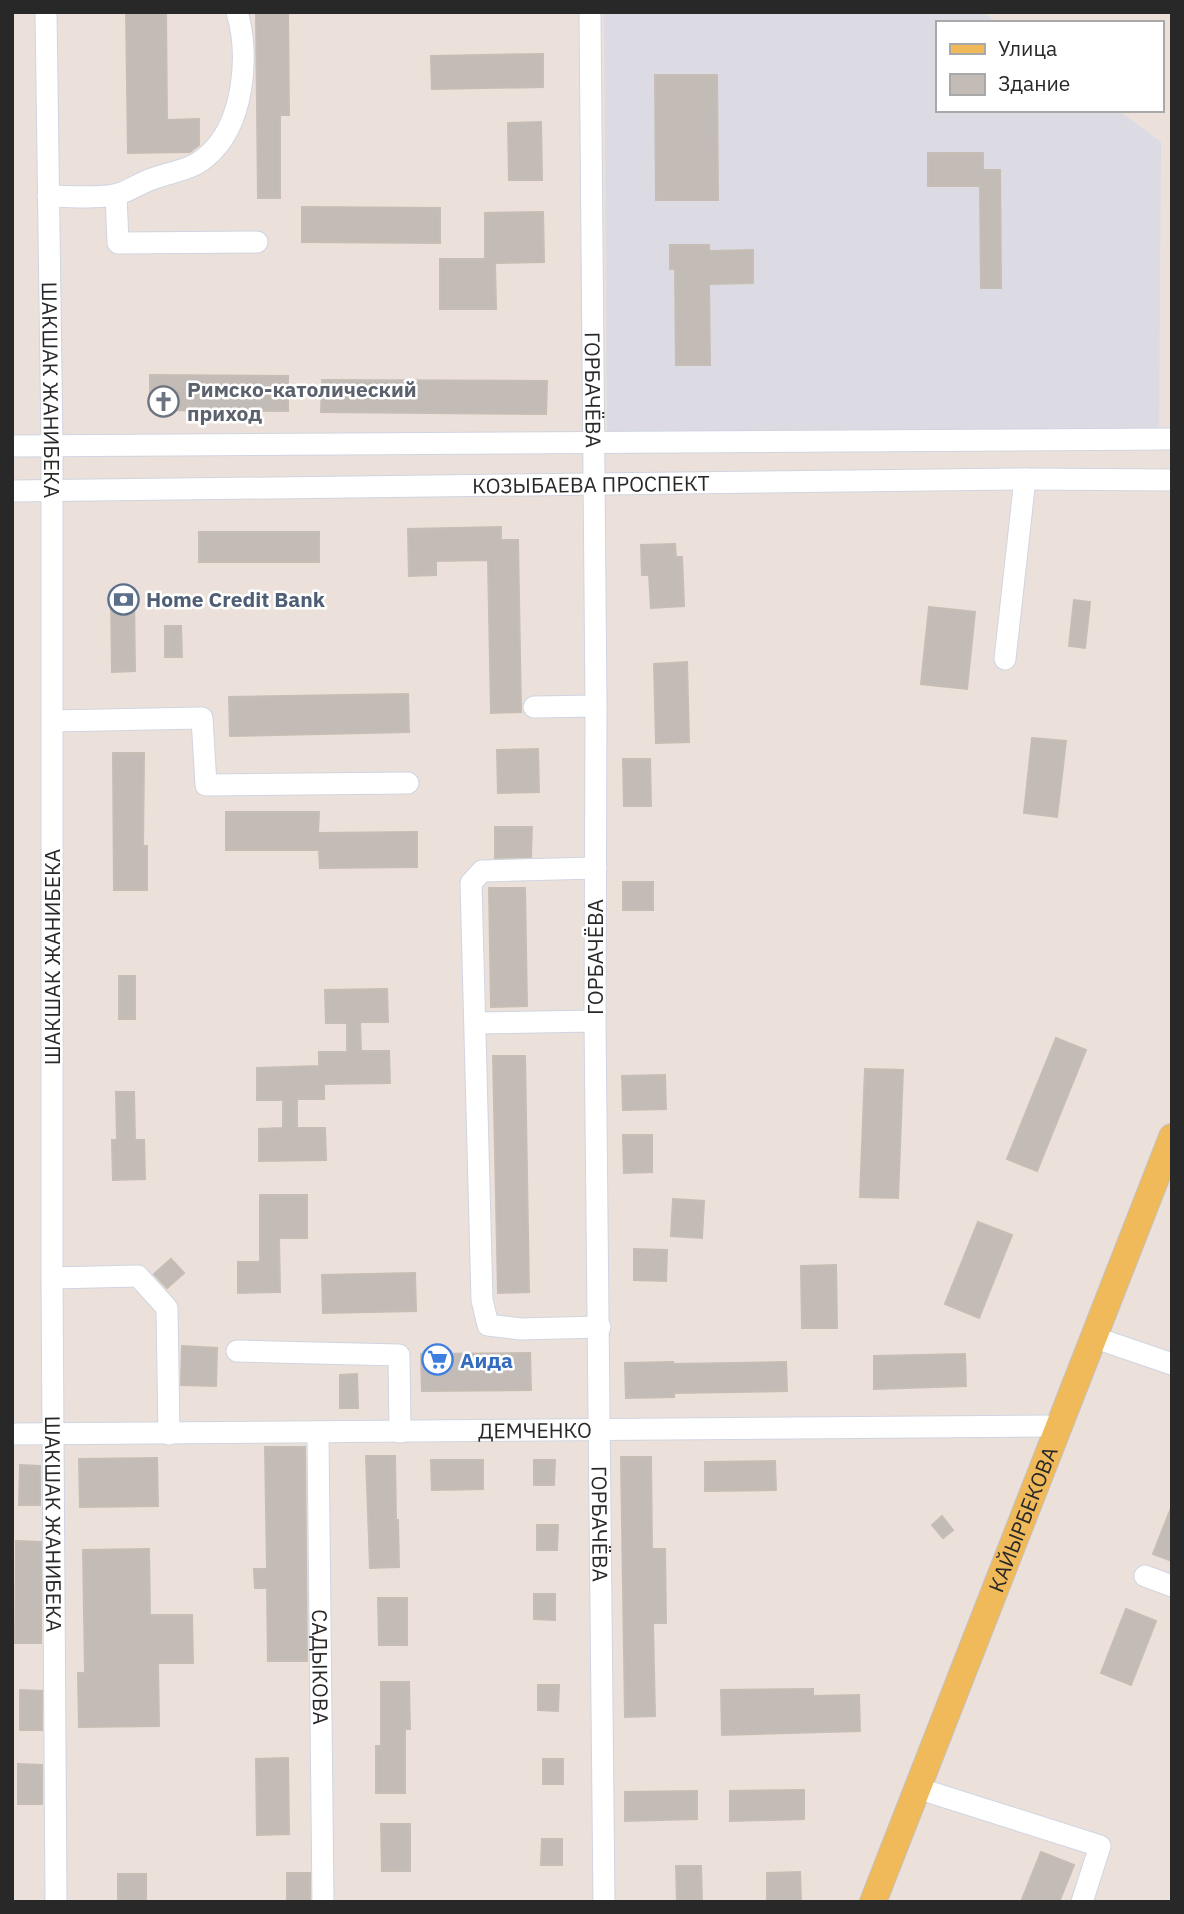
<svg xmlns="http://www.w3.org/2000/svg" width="1184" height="1914" font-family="'IBM Plex Sans',sans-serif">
  <rect width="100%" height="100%" fill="#ebe1da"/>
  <!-- industrial -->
  <polygon fill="#dcdae3" points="604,12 983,12 998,23 937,23 937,110 1118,110 1161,142 1159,432 607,438"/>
  <!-- building -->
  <g fill="#c3bbb6" stroke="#c6bdb4" stroke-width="2">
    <polygon points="126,12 166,12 167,120 199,119 199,145 190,152 128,153"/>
    <polygon points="256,12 288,12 289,115 280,115 280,198 258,198"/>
    <polygon points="543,54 543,87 432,89 431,56"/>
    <polygon points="655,75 717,75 718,200 656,200"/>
    <polygon points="541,122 542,180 509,180 508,123"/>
    <polygon points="928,153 983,153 983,170 1000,170 1001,288 981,288 980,186 928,186"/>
    <polygon points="302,207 440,208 440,243 302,242"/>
    <polygon points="543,212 544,262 495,263 496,309 440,309 440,259 485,259 485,213"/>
    <polygon points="670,245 709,245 709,251 753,250 753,283 709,284 710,365 676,365 675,269 670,269"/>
    <polygon points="150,375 288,376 288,411 150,410"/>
    <polygon points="322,380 547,381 546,414 321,412"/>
    <polygon points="501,527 501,540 518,540 521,712 491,713 488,560 436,561 436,575 409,576 408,529"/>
    <rect x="199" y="532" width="120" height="30"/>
    <polygon points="675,544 676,557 682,557 684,606 651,608 649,575 642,575 641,545"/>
    <polygon points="111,593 134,593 135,671 112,672"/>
    <polygon points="1074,600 1090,602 1085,648 1069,646"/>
    <polygon points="929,607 975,612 967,689 921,684"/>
    <polygon points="165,626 181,626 182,657 165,657"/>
    <polygon points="687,662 689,742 656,743 654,664"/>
    <polygon points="408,694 409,732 230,736 229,697"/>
    <polygon points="1032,738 1066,741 1057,817 1024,813"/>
    <polygon points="538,749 539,792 498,793 497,750"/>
    <polygon points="113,753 144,753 143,846 147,846 147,890 114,890"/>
    <polygon points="623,759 650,759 651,806 624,806"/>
    <polygon points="226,812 319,812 318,833 417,832 417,867 320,868 319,850 226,850"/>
    <polygon points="495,827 532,827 531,857 495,858"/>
    <rect x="623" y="882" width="30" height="28"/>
    <polygon points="489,888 525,888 527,1006 491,1007"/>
    <rect x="119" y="976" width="16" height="43"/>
    <polygon points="387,989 388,1022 360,1022 361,1051 389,1051 390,1083 324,1084 324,1099 297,1099 297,1128 325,1128 326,1160 259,1161 259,1129 283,1128 283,1100 257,1100 257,1068 319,1066 319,1052 347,1052 347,1023 326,1023 325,990"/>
    <polygon points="1056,1038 1086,1050 1037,1171 1007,1159"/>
    <polygon points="493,1056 525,1056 529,1292 498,1293"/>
    <polygon points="865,1069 903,1070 898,1198 860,1197"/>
    <polygon points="665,1075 666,1109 623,1110 622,1076"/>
    <polygon points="116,1092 134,1092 135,1140 144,1140 145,1179 113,1180 112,1140 117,1140"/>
    <polygon points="623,1135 652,1135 652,1172 624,1173"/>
    <polygon points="260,1195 307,1195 307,1238 279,1238 280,1292 238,1293 238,1262 260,1262"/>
    <polygon points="673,1199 704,1201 702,1238 671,1236"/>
    <polygon points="978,1222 1012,1235 979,1318 945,1304"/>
    <polygon points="634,1249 667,1250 666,1281 634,1280"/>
    <polygon points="171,1259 184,1273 167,1288 154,1274"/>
    <polygon points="836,1265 837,1328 802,1328 801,1266"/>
    <polygon points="415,1273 416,1311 323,1313 322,1275"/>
    <polygon points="182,1346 217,1348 216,1386 181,1385"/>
    <polygon points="530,1353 531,1390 422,1391 421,1354"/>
    <polygon points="965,1354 966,1386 874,1389 874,1356"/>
    <polygon points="673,1362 673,1364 786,1362 787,1391 674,1393 674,1397 626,1398 625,1363"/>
    <polygon points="357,1374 358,1408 340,1408 340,1375"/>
    <polygon points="265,1447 305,1447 307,1661 268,1661 267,1588 255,1588 254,1569 267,1569"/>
    <polygon points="366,1456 395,1456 396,1520 398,1520 399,1567 370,1568"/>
    <polygon points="621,1457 651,1457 652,1549 665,1549 666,1623 653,1623 655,1716 625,1717"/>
    <polygon points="157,1458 158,1506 80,1507 79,1459"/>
    <polygon points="431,1460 483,1460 483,1489 432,1490"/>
    <polygon points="534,1460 555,1460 554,1485 534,1485"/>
    <polygon points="775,1461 776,1490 705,1491 705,1462"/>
    <polygon points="20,1465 40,1466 40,1505 19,1505"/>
    <polygon points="1171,1508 1172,1508 1172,1561 1153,1554"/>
    <polygon points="942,1516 953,1530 943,1538 932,1525"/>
    <polygon points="537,1525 558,1525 557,1550 537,1550"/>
    <polygon points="16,1541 41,1542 41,1643 15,1643"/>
    <polygon points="149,1549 150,1615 192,1615 193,1663 158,1663 159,1726 79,1727 78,1673 85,1673 83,1550"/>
    <polygon points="534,1594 555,1594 555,1620 534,1619"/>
    <polygon points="378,1598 407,1598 407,1645 379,1645"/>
    <polygon points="1126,1609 1156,1621 1131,1685 1101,1673"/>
    <polygon points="381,1682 409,1682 410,1729 405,1729 405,1793 376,1793 376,1746 381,1746"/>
    <polygon points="538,1685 559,1685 558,1711 538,1710"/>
    <polygon points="813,1689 813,1696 859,1695 860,1731 722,1735 721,1690"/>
    <polygon points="20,1690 42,1691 42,1730 20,1730"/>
    <polygon points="288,1758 289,1834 257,1835 256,1759"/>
    <rect x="543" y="1759" width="20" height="25"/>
    <polygon points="18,1764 42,1765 42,1804 18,1804"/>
    <polygon points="804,1790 804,1819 730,1821 730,1791"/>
    <polygon points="697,1791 697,1819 625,1821 625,1792"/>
    <polygon points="381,1824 410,1824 410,1871 382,1871"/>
    <polygon points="542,1839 562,1839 562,1865 541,1865"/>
    <polygon points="1041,1852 1074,1865 1059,1902 1021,1902"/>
    <polygon points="676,1866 701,1866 702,1902 677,1902"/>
    <polygon points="800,1872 801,1902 767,1902 767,1873"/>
    <rect x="287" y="1873" width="23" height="29"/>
    <rect x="118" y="1874" width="28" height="28"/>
  </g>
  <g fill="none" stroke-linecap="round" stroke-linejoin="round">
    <defs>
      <g id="minor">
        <path id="s1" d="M46,12l6,434v832l4,624"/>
        <path id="s2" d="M590,12l6,694 -1,315 9,881"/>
        <polyline points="116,195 118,243 257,242"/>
        <path d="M48,196c18,0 54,3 70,-2 11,-3 22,-11 34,-15 18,-7 40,-9 54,-22 38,-31 44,-101 31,-145"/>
        <polyline points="12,446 1172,439"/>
        <path id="s3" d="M12,491l1013,-12 147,1"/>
        <polyline points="1005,659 1025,479"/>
        <polyline points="534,707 596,706"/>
        <polyline points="52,721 202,718 206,785 408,783"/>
        <polyline points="596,868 482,871 471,883 482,1300 488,1325 521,1329 600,1327"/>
        <polyline points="476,1023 595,1021"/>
        <polyline points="52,1278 138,1276 167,1308 169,1434"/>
        <polyline points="1093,1337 1172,1364"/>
        <polyline points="237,1351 399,1355 400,1432"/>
        <path id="s4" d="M318,1433l5,469"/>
        <path id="s5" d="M12,1434l1047,-8"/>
        <polyline points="1145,1576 1172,1586"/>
        <polyline points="917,1788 1100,1846 1082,1902"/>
      </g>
      <g id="major">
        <path id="s6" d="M873,1902l299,-765"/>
      </g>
    </defs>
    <!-- minor casing -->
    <use href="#minor" stroke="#cfd5e1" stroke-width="23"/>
    <!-- major casing -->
    <use href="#major" stroke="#c3c3c3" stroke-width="28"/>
    <!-- minor -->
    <use href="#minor" stroke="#fff" stroke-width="21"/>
    <!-- major -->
    <use href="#major" stroke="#f0b95a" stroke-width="26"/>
  </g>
  <!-- icons -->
  <defs>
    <symbol id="church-ring" viewBox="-11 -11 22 22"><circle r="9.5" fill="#fff" stroke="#6b7280" stroke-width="1.5"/><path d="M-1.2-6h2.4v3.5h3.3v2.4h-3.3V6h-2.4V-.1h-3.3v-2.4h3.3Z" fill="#6b7280"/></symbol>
    <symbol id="bank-ring" viewBox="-11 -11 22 22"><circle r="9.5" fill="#fff" stroke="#5c6f8a" stroke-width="1.5"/><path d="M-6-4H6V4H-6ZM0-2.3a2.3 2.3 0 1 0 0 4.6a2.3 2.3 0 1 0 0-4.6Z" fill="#5c6f8a"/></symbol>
    <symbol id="supermarket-ring" viewBox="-11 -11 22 22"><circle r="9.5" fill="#fff" stroke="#3f7fe0" stroke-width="1.5"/><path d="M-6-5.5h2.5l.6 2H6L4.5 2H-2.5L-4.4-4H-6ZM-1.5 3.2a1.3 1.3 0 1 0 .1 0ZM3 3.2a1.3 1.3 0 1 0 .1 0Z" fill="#3f7fe0"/></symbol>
  </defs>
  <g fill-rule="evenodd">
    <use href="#church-ring" x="146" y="384" width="35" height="35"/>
    <use href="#bank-ring" x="106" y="582" width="35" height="35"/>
    <use href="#supermarket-ring" x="420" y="1342" width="35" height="35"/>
  </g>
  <g text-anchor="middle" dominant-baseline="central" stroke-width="5" stroke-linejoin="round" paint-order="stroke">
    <!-- worship labels -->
    <g font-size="21" font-weight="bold" fill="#5b616d" stroke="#fff" text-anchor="start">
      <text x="187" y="389">Римско-католический<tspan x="187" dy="24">приход</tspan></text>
    </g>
    <!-- street labels -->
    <g font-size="21" fill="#282828" stroke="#fff">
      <text stroke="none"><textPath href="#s1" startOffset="378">ШАКШАК ЖАНИБЕКА</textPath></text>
      <text stroke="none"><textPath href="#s2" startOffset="378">ГОРБАЧЁВА</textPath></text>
      <text stroke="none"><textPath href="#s3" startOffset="579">КОЗЫБАЕВА ПРОСПЕКТ</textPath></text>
      <text transform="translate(52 957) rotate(-90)">ШАКШАК ЖАНИБЕКА</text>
      <text transform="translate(595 957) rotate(-90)">ГОРБАЧЁВА</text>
      <text stroke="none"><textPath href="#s5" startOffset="523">ДЕМЧЕНКО</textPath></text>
      <text stroke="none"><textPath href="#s6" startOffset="411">КАЙЫРБЕКОВА</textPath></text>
      <text stroke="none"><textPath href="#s1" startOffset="1512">ШАКШАК ЖАНИБЕКА</textPath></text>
      <text stroke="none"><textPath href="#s2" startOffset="1512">ГОРБАЧЁВА</textPath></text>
      <text stroke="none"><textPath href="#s4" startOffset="234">САДЫКОВА</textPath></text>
    </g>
    <!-- service labels -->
    <g font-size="21" font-weight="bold" fill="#4e5e75" stroke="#fff" text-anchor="start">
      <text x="146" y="599">Home Credit Bank</text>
    </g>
    <!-- shop labels -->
    <g font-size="21" font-weight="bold" fill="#366cbe" stroke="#fff" text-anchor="start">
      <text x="460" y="1360">Аида</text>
    </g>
  </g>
  <!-- border -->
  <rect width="1184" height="1914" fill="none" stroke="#282828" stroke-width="28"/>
  <!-- legend -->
  <rect x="936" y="21" width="228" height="91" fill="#ffffff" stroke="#a9a9a9" stroke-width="2"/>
  <rect x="950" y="44" width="35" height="10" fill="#f0b95a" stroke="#a9a9a9" stroke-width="2"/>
  <text x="998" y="56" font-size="21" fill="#282828">Улица</text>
  <rect x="950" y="74" width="35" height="21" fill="#c3bbb6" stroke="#a9a9a9" stroke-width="2"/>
  <text x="998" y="91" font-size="21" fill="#282828">Здание</text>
</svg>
